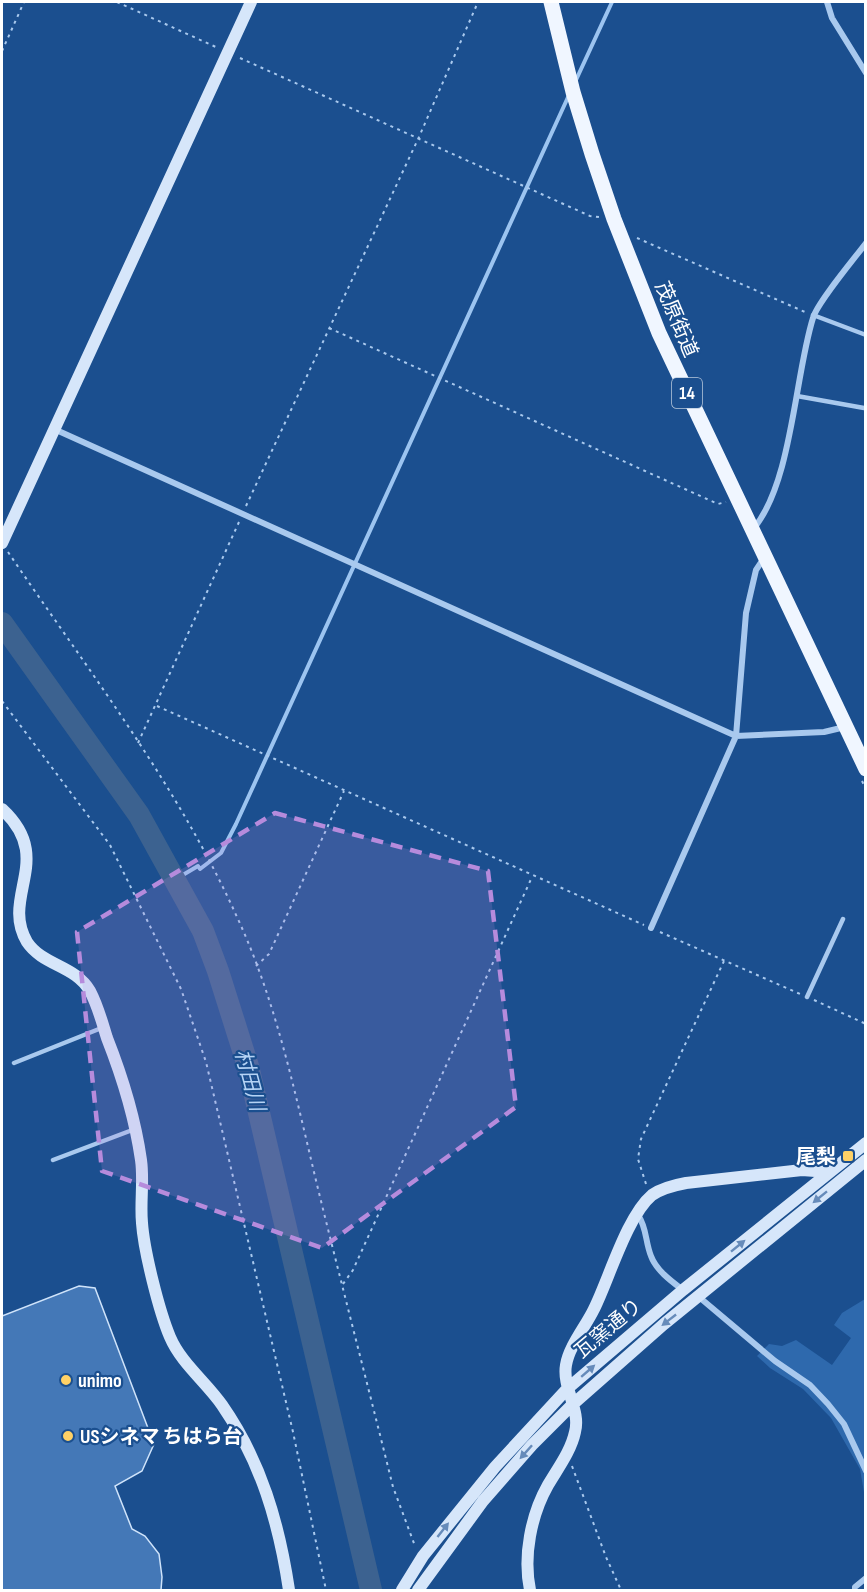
<svg xmlns="http://www.w3.org/2000/svg" width="867" height="1592" viewBox="0 0 867 1592" font-family="'Sofia Sans Condensed','Noto Sans JP',sans-serif">
<style>
.green{fill:#2e69ad}
.lines{fill:none;stroke-linecap:round;stroke-linejoin:round}
.stream{stroke:#9cc4f0;stroke-width:4}
.river{stroke:#3c6290;stroke-width:22}
.building{fill:#4478b7;stroke:#cfe3fa;stroke-width:1.5}
.path{stroke:#a9c9ee;stroke-width:2;stroke-dasharray:3 4.5;stroke-linecap:butt}
.lane{stroke:#a9c9ee;stroke-width:4.5}
.street{stroke:#a9c9ee;stroke-width:6}
.secondary{stroke:#d6e6fa;stroke-width:12}
.primary{stroke:#f0f6ff;stroke-width:15}
.oneway{fill:#668bba}
.marked{fill:#b68bdc;fill-opacity:0.2;stroke:#b68bdc;stroke-width:4.5;stroke-dasharray:12 8;stroke-linejoin:round}
.poi-dot{fill:#ffd166;stroke:#1b4f8f;stroke-width:2}
.labels{text-anchor:middle;stroke-width:4.5;stroke-linejoin:round;paint-order:stroke}
.shield{fill:#1b4f8f;stroke:#bbcadd;stroke-width:1.5}
.shield-label{font-size:18px;font-weight:bold;fill:#fff}
.street-label{font-size:20px;fill:#fff;stroke:#1b4f8f}
.poi-label{font-size:20px;font-weight:bold;fill:#fff;stroke:#1b4f8f;text-anchor:start}
.water-label{font-size:21px;font-style:italic;fill:#b5d3f5;stroke:#1b4f8f}
</style>
<rect width="100%" height="100%" fill="#1b4f8f"/>
<path class="green" d="M865 1299V1498L860 1469 831 1418 803 1389 770 1368 757 1356 769 1344 782 1346 796 1340 832 1365 851 1338 834 1325 842 1313Z"/>
<g class="lines">
<path class="stream" d="M576 80 612 2
M176 879 198 866 200 869 221 853 236 824 569 95"/>
<path class="river" d="M2 623 139 815 203 931 218 971 248 1066 371 1590"/>
</g>
<path class="building" d="M79 1286 95 1288 154 1444 142 1471 115 1486 132 1529 145 1536 159 1554 162 1577 161 1590H2V1316Z"/>
<g class="lines">
<path class="path" d="M117 2 218 48
M2 51 24 2
M240 58 590 216 599 217
M637 238 805 312
M329 328 718 504 726 502
M246 506 419 137 478 2
M8 552C88 670 178 786 237 917 278 1005 297 1103 320 1197 344 1294 369 1390 393 1487L415 1546
M2 701 110 845 181 989 206 1062 293 1432 326 1590
M157 706 644 925
M138 743 239 522
M862 781 866 789
M660 932 800 994
M256 966 269 954 344 791
M814 1000 866 1024
M646 1184 638 1159 641 1139 724 961
M343 1284 353 1270 532 877
M572 1466 606 1557 621 1590"/>
<path class="lane" d="M813 315 866 335
M797 396 864 408
M807 997 843 919
M14 1063 104 1027
M53 1160 135 1129"/>
<path class="street" d="M827 2 832 18 866 73
M54 429 736 736 824 732 845 727
M754 528C792 482 795 375 813 318 817 303 854 259 866 243
M651 928 736 736 746 613 756 570 764 558
M638 1215C647 1228 645 1241 651 1256 656 1270 671 1281 683 1290
M699 1297 775 1361 810 1385 828 1404 844 1424 866 1471
M855 1590V1587L866 1578"/>
<path class="secondary" d="M2 543 251 2
M2 809C56 859 0 896 27 942 43 966 75 965 90 991 98 1006 102 1022 107 1038 122 1076 135 1118 141 1160 144 1181 140 1202 142 1223 144 1251 159 1311 170 1337 181 1363 206 1382 222 1405 261 1461 279 1523 289 1590
M402 1590 423 1556 495 1467 567 1389 683 1290 866 1143
M418 1590 483 1501 532 1445 572 1405 664 1324 866 1160
M530 1590C523 1556 531 1515 548 1485 558 1468 571 1451 575 1432 581 1410 562 1388 566 1365 569 1346 586 1326 594 1309 609 1279 627 1216 652 1195 662 1188 675 1185 686 1183L802 1170 829 1172"/>
<path class="primary" d="M551 2 573 92 592 154 614 219 659 333 866 769"/>
</g>
<defs><path id="oneway-solid" d="M-6-.8H1V-3.2L6.5 0L1 3.2V.8H-6Z" transform="scale(1.5)"/></defs>
<g class="oneway">
<use href="#oneway-solid" transform="translate(820 1197) rotate(141)"/>
<use href="#oneway-solid" transform="translate(738 1246) rotate(-39)"/>
<use href="#oneway-solid" transform="translate(669 1320) rotate(142)"/>
<use href="#oneway-solid" transform="translate(588 1371) rotate(-41)"/>
<use href="#oneway-solid" transform="translate(526 1452) rotate(132)"/>
<use href="#oneway-solid" transform="translate(443 1530) rotate(-52)"/>
</g>
<path class="marked" d="M275 813 488 871 516 1107 322 1248 102 1171 77 932Z"/>
<g class="poi-dot">
<rect x="842" y="1150" width="12" height="12" rx="3"/>
<circle cx="66" cy="1380" r="6"/>
<circle cx="68" cy="1436" r="6"/>
</g>
<g class="labels">
<rect class="shield" x="672" y="378" width="30" height="30" rx="4.5"/>
<g class="shield-label">
<text x="687" y="399">14</text>
</g>
<g class="street-label">
<text transform="translate(677 319) rotate(67)" y="7">茂原街道</text>
<text transform="translate(608 1328) rotate(-40)" y="7">瓦窯通り</text>
</g>
<g class="poi-label">
<text x="836" y="1163" text-anchor="end">尾梨</text>
<text x="78" y="1387">unimo</text>
<text x="80" y="1443">USシネマ ちはら台</text>
</g>
<g class="water-label">
<text transform="translate(250 1080) rotate(75)" y="7">村田川</text>
</g>
</g>
<rect width="867" height="1592" fill="none" stroke="#ffffff" stroke-width="6"/>
</svg>
